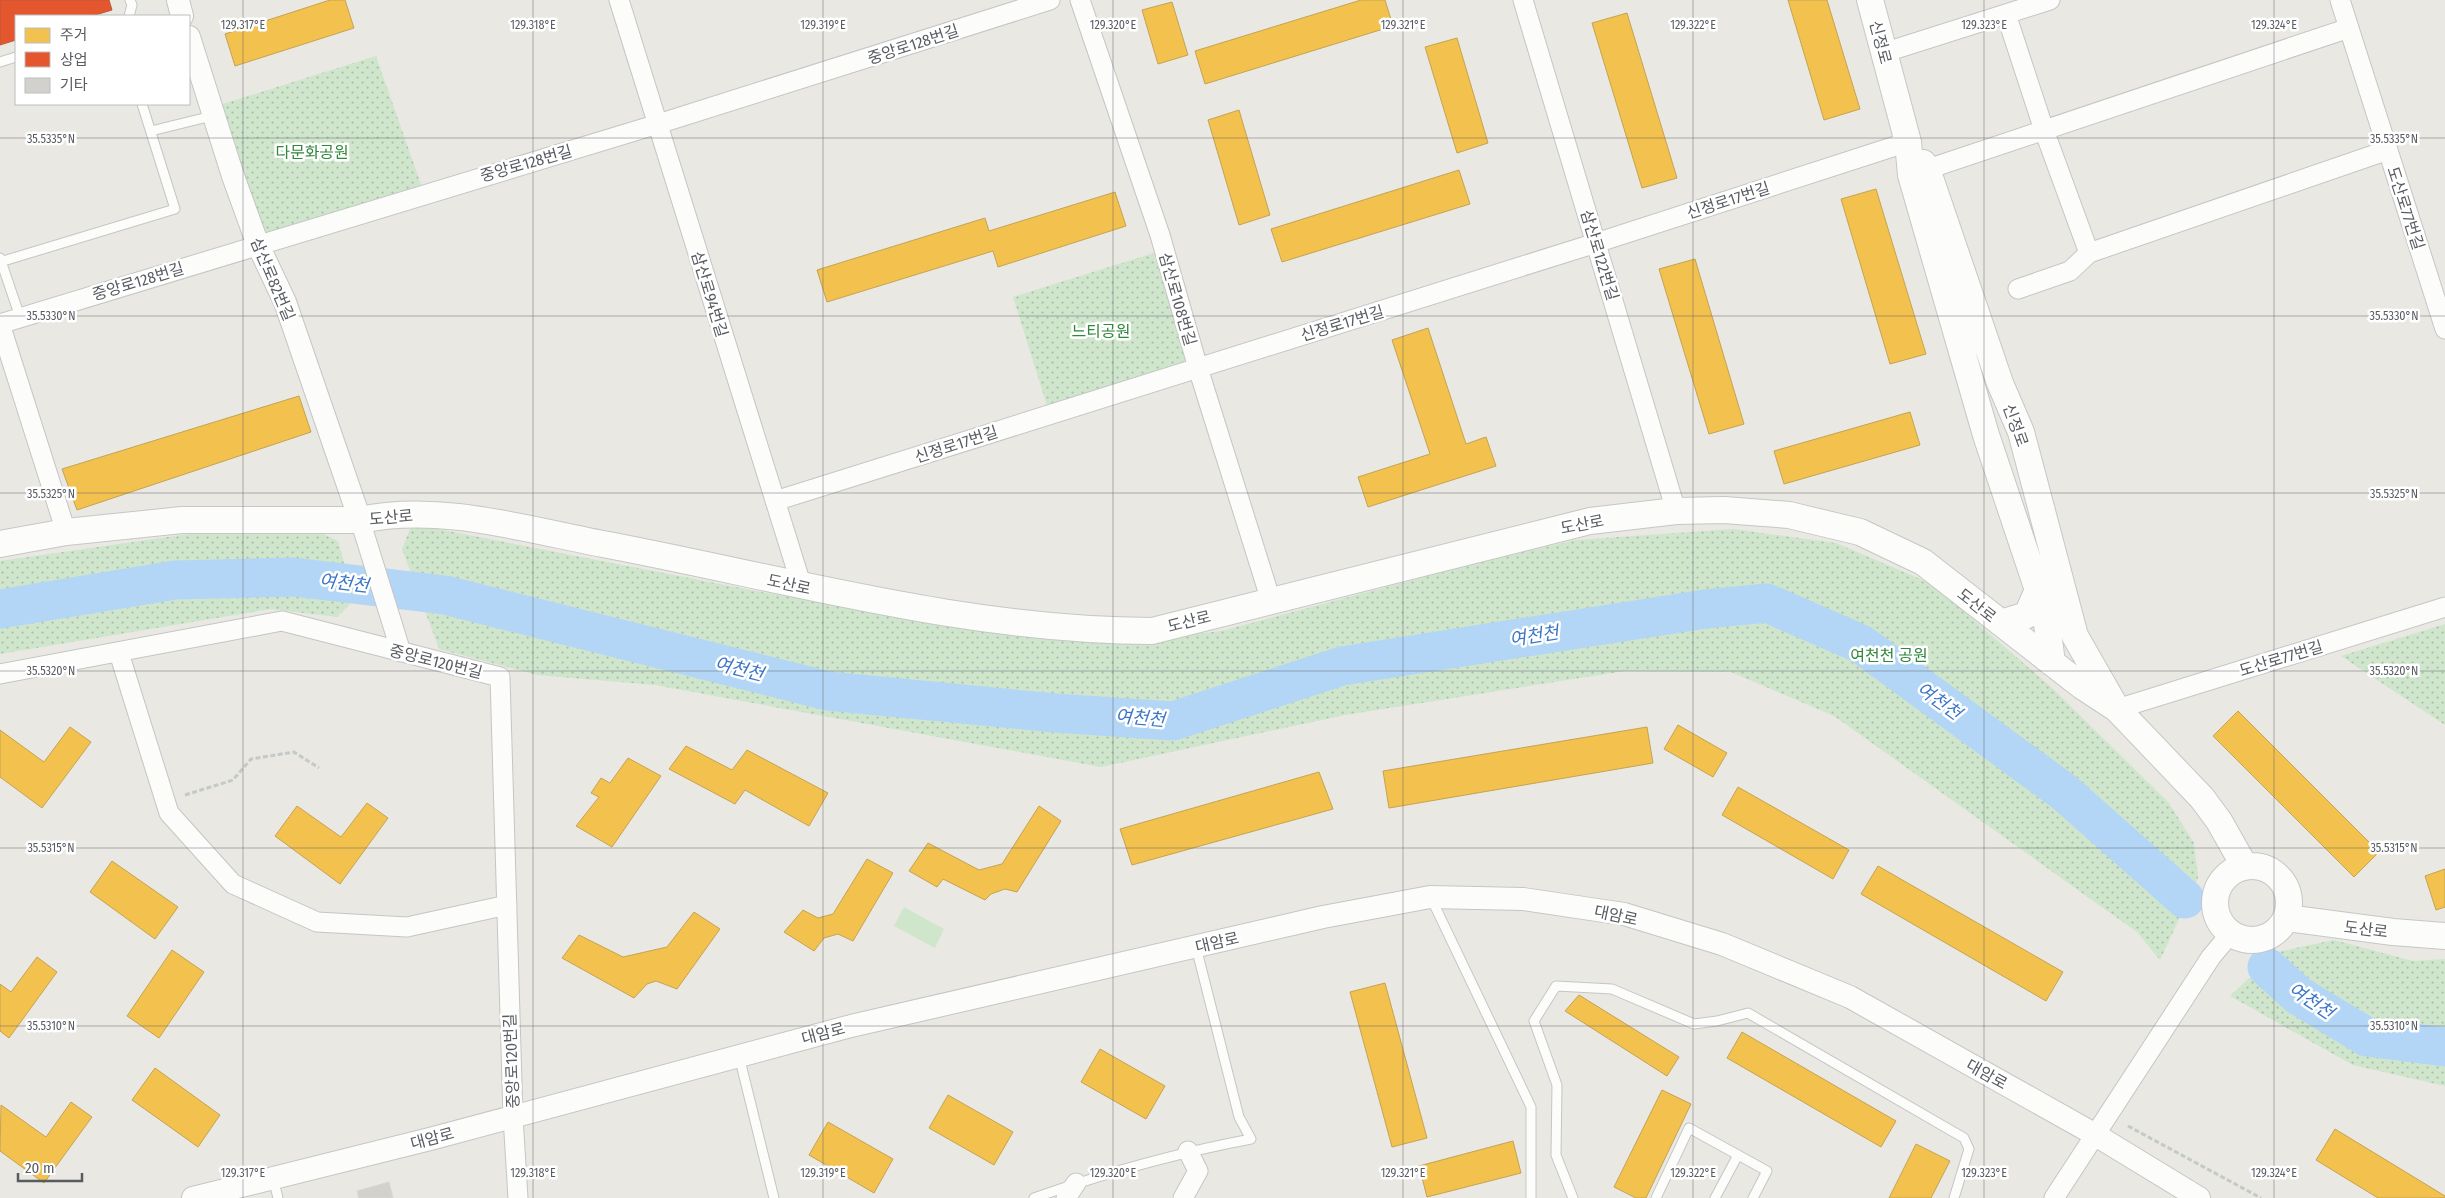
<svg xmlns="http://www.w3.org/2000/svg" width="2445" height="1198" viewBox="0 0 2445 1198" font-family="'Fira Sans Condensed','Noto Sans KR',sans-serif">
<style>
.park{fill:url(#park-dots)}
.garden{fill:#cfe6cd}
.homes{fill:#f2c14e;stroke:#c4a354}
.shops{fill:#e4572e;stroke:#ba583d}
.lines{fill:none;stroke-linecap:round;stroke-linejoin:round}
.river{stroke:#b3d6f6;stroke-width:39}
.building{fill:#d2d1cd;stroke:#d8d7d1}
.service-casing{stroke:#c5c6c4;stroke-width:11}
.minor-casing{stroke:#c5c6c4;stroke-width:21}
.tertiary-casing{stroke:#c5c6c4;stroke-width:24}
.secondary-casing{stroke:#c6c7c6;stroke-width:28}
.path{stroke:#c3cac7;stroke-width:3;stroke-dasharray:5 2.5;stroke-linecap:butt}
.service{stroke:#fcfcfb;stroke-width:9}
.minor{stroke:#fcfcfb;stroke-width:19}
.tertiary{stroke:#fcfcfb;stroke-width:22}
.secondary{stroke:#fcfcfb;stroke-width:26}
.ticks{fill:none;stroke:#585c61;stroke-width:1;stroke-opacity:0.45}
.labels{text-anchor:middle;stroke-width:5;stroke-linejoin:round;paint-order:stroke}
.street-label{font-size:16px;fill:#585c61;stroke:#fff}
.park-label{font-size:16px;fill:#31873b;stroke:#fff}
.water-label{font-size:18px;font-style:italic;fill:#3b76c6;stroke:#fff}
.ticks-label{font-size:12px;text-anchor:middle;fill:#585c61;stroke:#fff;stroke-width:5;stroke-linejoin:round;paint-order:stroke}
</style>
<defs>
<pattern id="park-dots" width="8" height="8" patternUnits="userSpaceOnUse" patternTransform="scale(1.25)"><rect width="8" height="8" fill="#cfe6cd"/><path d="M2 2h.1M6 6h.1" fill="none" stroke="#abbeaa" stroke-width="1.8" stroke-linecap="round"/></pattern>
</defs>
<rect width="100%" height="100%" fill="#e9e8e2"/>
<path class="park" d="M376 56 424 193 258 245 210 108Z
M1154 253 1190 364 1048 409 1013 297Z
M412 524 766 593 1051 636 1150 639 1221 631 1492 559 1576 540 1733 529 1836 543 1932 584 2051 687 2169 803 2194 843 2198 878 2160 960 2137 932 1834 716 1731 672 1625 671 1345 715 1101 767 655 685 537 675 439 649 402 549Z
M321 533 338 541 355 599 337 617 271 609 0 654V561L189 534Z
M2445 624V725L2341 656Z
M2334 940 2413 961 2445 959V1086L2353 1065 2230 996 2277 952Z"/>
<path class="garden" d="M904 907 944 929 935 948 894 926Z"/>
<path class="homes" d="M330 0H345L354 28 235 66 225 34Z
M1361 0H1385L1393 26 1205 84 1195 51Z
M1788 0H1827L1860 109 1824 120Z
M1172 2 1188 55 1158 64 1142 10Z
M1627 13 1677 178 1642 188 1592 23Z
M1457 38 1488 143 1457 153 1425 47Z
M1239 110 1270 215 1239 225 1208 120Z
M1459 170 1470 204 1282 262 1271 229Z
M1876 189 1926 354 1890 364 1841 199Z
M1115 192 1126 226 998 267 993 251 827 302 817 270 985 218 989 231Z
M1695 259 1744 424 1709 434 1659 269Z
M1428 328 1466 444 1486 437 1496 466 1368 507 1358 477 1430 454 1392 340Z
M299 396 311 432 77 510 62 469Z
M1910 412 1920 445 1784 484 1774 451Z
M2238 711 2379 852 2354 877 2213 736Z
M1678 725 1727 753 1713 777 1664 749Z
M70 727 91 742 42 808 0 777V730L44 762Z
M1647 727 1653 763 1389 808 1383 771Z
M686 746 732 770 747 750 828 793 809 826 745 790 735 804 669 769Z
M628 758 661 776 612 847 576 826 599 797 591 793 601 778 610 783Z
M1319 772 1333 809 1132 865 1120 829Z
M1738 787 1849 850 1833 879 1722 815Z
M367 803 388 818 340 884 275 836 297 806 341 837Z
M1039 806 1061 821 1017 892 1005 889 991 894 985 900 943 879 937 887 909 871 928 843 979 870 1002 864Z
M867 859 893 873 853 941 838 934 824 938 814 951 784 932 803 910 818 918 833 914Z
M112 861 178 907 155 939 90 892Z
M1878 866 2063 972 2046 1001 1861 894Z
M2445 869V907L2436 910 2425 876Z
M694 912 720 929 677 989 656 981 647 984 634 998 562 958 579 935 623 957 667 947Z
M172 950 204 972 159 1038 127 1016Z
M37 957 57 972 9 1038 0 1031V984L11 992Z
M1385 983 1427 1138 1392 1147 1350 992Z
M1579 995 1679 1057 1667 1076 1565 1011Z
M1742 1032 1896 1121 1881 1147 1727 1058Z
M1100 1049 1165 1086 1146 1119 1081 1082Z
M155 1068 220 1115 198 1147 132 1100Z
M1662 1090 1691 1104 1646 1198H1636L1614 1187Z
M948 1095 1013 1132 994 1165 929 1128Z
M71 1102 92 1117 44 1183 0 1151 1 1105 46 1137Z
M828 1122 893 1159 874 1193 809 1155Z
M2335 1129 2445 1196V1198H2378L2316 1160Z
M1513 1141 1521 1173 1427 1197 1419 1166Z
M1916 1144 1950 1161 1931 1198H1889Z"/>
<path class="shops" d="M0 0H109L112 10 92 16H16V40L0 45Z"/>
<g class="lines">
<path class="river" d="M0 609 175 580 293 577 445 595 828 691 1055 713 1173 721 1342 666 1705 609 1767 603 1861 644 2064 792 2185 899
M2267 967 2299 996 2367 1037 2445 1047"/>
</g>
<path class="building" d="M389 1182 393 1198H359L357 1191Z"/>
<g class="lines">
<g class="service-casing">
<path id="service" d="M129 16 132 5 130 0
M0 62 16 57
M151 131 212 116
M0 258 20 317
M0 262 175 209 142 104
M1431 898 1531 1107V1198
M739 1056 774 1198
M273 1178 278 1198
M1034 1198C1105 1173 1177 1153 1251 1139L1239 1117 1196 947
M1573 1198 1556 1155 1557 1085 1534 1021 1556 986 1612 989 1694 1024 1717 1021 1748 1013 1964 1138 1969 1149 1954 1198
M1656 1198 1689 1128 1738 1155
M1715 1198 1738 1155 1767 1171 1753 1198"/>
</g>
<g class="minor-casing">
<path id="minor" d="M619 0 802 587
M1080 0 1160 235 1198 368 1271 601
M1523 0 1676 511
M2340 0 2445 329
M2006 14 2044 130 2089 253 2388 150
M1883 53 2050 0
M1916 173 2349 28
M2018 289 2070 271 2089 253
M0 324 658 124 1050 0
M0 324 66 532
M775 501 1596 243 1908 142
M360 520 401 652
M119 653 169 813 233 884 317 922 407 927 507 905
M0 674 282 621 500 677 513 1117 518 1198
M2117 709 2445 607
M1066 1198 1076 1183
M1183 1198 1198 1171 1188 1151
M2054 1198 2211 957 2231 933"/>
</g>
<g class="tertiary-casing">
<path id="tertiary" d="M178 0 182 16
M189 37 233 176 258 245 285 302 360 520
M193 1198 430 1139 851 1026 1323 917 1430 897 1523 899 1624 914 1722 944 1850 997 2094 1134 2199 1198"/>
</g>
<g class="secondary-casing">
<path id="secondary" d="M1870 0 1908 142 1911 175 1986 435 2038 590 2027 615 2001 623
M1923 163 1927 169 2000 383 2021 432 2075 636 2115 706
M0 544 66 532 182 520H360C439 503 524 529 603 544 783 578 967 631 1152 631L1590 521 1676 511 1724 510 1789 515 1860 532 1923 562 2082 686 2117 709 2202 798 2219 821 2245 867
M2038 590 2045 608 2052 663
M2215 903a37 37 0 1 1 74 0a37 37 0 1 1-74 0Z
M2286 918 2393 932 2445 936"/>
</g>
<path class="path" d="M185 795 233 780 251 759 294 752 319 768
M2128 1126 2261 1198"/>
<use href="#service" class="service"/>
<use href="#minor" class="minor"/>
<use href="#tertiary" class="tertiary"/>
<use href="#secondary" class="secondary"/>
</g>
<path class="ticks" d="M243 0V1198M533 0V1198M823 0V1198M1113 0V1198M1403 0V1198M1693 0V1198M1984 0V1198M2274 0V1198M0 138H2445M0 316H2445M0 493H2445M0 671H2445M0 848H2445M0 1026H2445"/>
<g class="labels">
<g class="street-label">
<text transform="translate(1881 42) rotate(75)" y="6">신정로</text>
<text transform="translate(913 44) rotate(-18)" y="6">중앙로128번길</text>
<text transform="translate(526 163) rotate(-16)" y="6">중앙로128번길</text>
<text transform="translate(1728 200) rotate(-18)" y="6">신정로17번길</text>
<text transform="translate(2406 208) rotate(72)" y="6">도산로77번길</text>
<text transform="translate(1600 255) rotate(73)" y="6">삼산로122번길</text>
<text transform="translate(273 279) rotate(67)" y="6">삼산로82번길</text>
<text transform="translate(138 281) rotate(-17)" y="6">중앙로128번길</text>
<text transform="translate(710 294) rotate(73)" y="6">삼산로94번길</text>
<text transform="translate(1178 299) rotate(74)" y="6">삼산로108번길</text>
<text transform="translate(1342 323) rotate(-17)" y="6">신정로17번길</text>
<text transform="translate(2016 425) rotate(70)" y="6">신정로</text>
<text transform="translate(956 444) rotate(-18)" y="6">신정로17번길</text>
<text transform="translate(391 517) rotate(-5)" y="6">도산로</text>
<text transform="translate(1582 524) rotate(-11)" y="6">도산로</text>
<text transform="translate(789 584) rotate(12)" y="6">도산로</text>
<text transform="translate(1977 605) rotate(38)" y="6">도산로</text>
<text transform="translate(1189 621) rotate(-14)" y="6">도산로</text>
<text transform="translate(2281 658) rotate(-17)" y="6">도산로77번길</text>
<text transform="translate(436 661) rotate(14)" y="6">중앙로120번길</text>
<text transform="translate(1616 915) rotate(12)" y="6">대암로</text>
<text transform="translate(2366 929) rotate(7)" y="6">도산로</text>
<text transform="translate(1217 942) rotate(-13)" y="6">대암로</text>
<text transform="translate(823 1033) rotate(-15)" y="6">대암로</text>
<text transform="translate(511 1061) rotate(-92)" y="6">중앙로120번길</text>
<text transform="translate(1987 1074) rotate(29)" y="6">대암로</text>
<text transform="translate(432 1138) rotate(-15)" y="6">대암로</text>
</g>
<g class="park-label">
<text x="312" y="158">다문화공원</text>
<text x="1101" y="337">느티공원</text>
<text x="1889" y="661">여천천 공원</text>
</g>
<g class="water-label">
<text transform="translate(344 583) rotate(7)" y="6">여천천</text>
<text transform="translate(1534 636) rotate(-9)" y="6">여천천</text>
<text transform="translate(739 669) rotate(14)" y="6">여천천</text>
<text transform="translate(1939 701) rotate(36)" y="6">여천천</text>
<text transform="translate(1140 718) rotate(5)" y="6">여천천</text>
<text transform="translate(2311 1001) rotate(34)" y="6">여천천</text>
</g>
</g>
<g class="ticks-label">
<text x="243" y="29">129.317°E</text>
<text x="533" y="29">129.318°E</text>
<text x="823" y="29">129.319°E</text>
<text x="1113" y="29">129.320°E</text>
<text x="1403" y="29">129.321°E</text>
<text x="1693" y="29">129.322°E</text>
<text x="1984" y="29">129.323°E</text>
<text x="2274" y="29">129.324°E</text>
<text x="51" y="143">35.5335°N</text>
<text x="2394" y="143">35.5335°N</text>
<text x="51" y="320">35.5330°N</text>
<text x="2394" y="320">35.5330°N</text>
<text x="51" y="498">35.5325°N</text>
<text x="2394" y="498">35.5325°N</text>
<text x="51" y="675">35.5320°N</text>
<text x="2394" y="675">35.5320°N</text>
<text x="51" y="852">35.5315°N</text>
<text x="2394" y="852">35.5315°N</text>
<text x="51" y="1030">35.5310°N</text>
<text x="2394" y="1030">35.5310°N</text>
<text x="243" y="1177">129.317°E</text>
<text x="533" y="1177">129.318°E</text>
<text x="823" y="1177">129.319°E</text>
<text x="1113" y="1177">129.320°E</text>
<text x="1403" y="1177">129.321°E</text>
<text x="1693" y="1177">129.322°E</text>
<text x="1984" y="1177">129.323°E</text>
<text x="2274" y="1177">129.324°E</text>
</g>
<rect x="15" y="15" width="175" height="90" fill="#ffffff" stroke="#bcbec0"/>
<rect x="25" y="28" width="25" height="15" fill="#f2c14e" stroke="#bcbec0"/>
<text x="60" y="40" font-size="15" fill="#585c61">주거</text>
<rect x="25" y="52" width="25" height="15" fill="#e4572e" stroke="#bcbec0"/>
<text x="60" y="65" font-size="15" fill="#585c61">상업</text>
<rect x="25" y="78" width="25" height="15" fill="#d2d1cd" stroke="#bcbec0"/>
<text x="60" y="90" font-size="15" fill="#585c61">기타</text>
<path d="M18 1173v8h64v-8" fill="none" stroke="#585c61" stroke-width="2.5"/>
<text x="25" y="1173" font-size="15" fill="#585c61" stroke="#ffffff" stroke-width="4" paint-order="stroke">20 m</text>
</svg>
